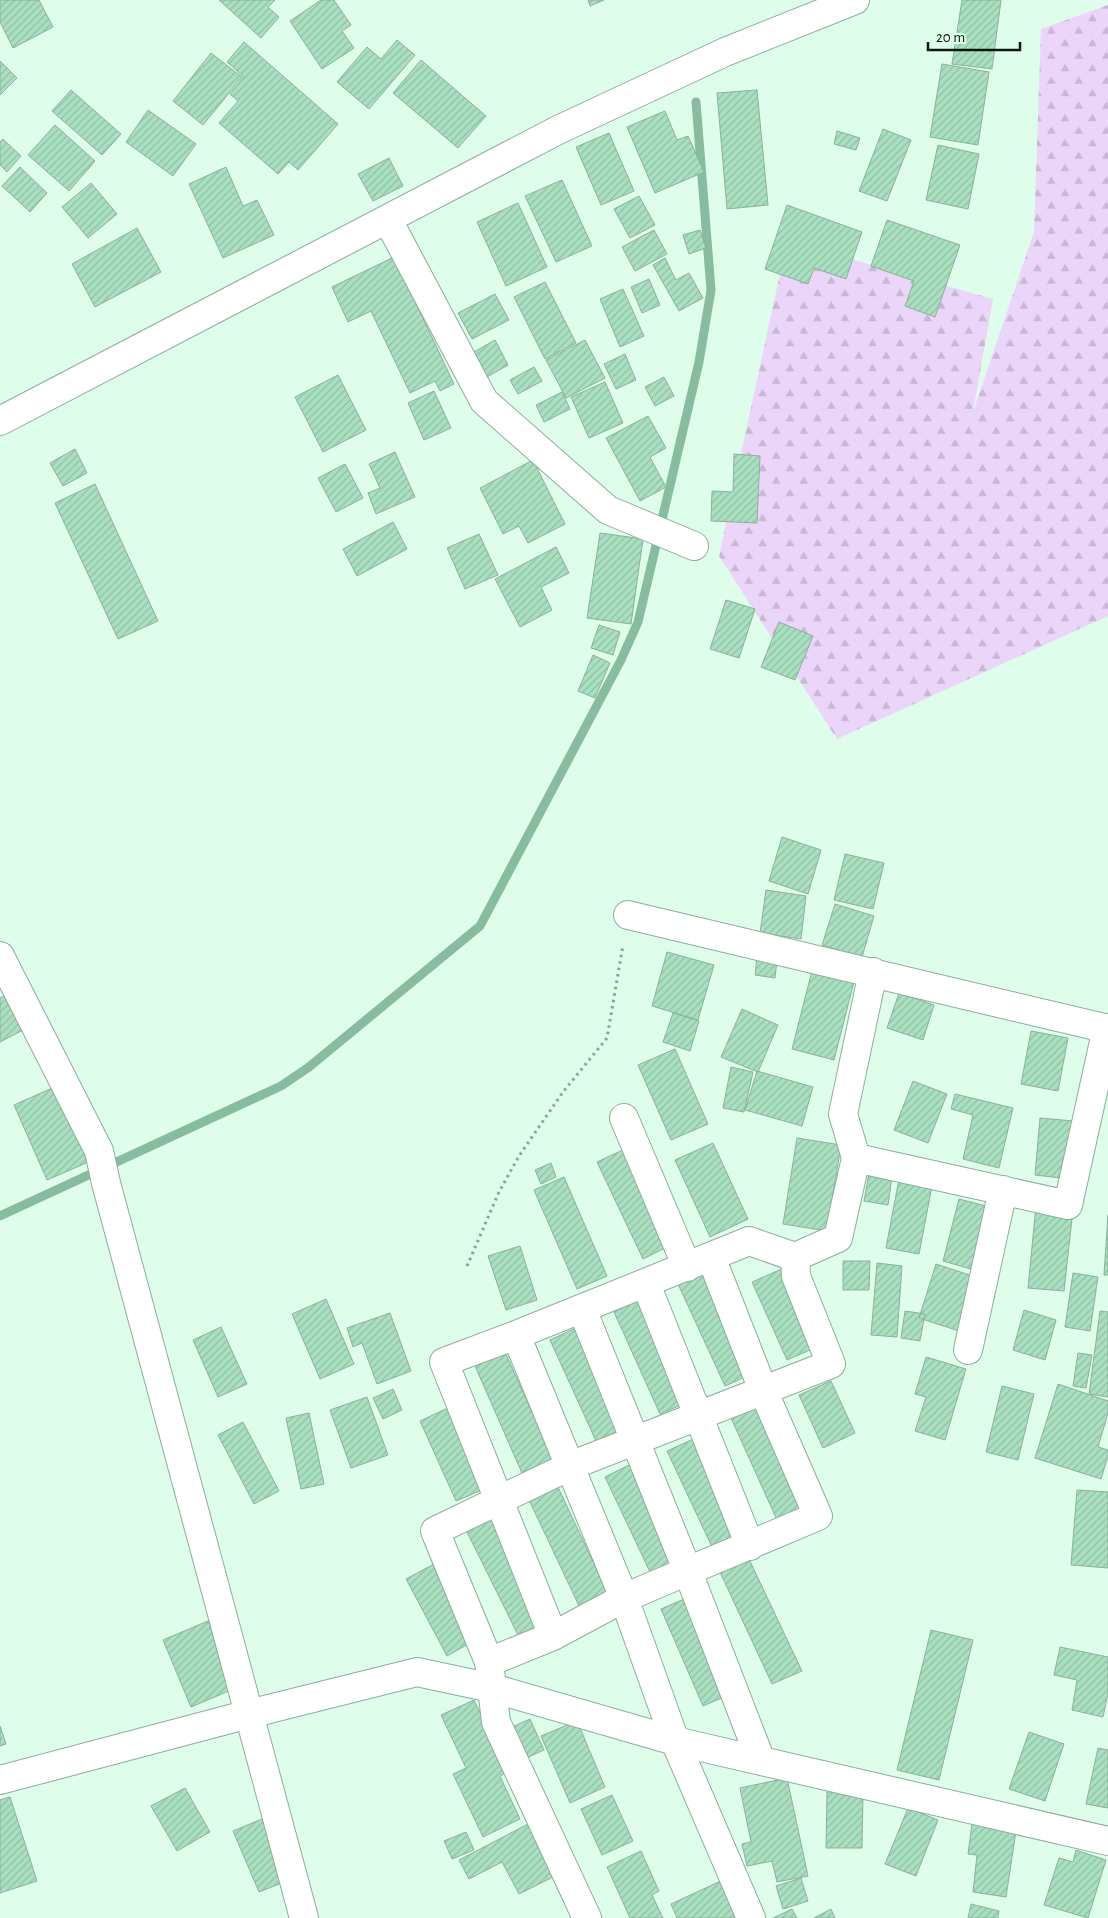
<svg xmlns="http://www.w3.org/2000/svg" width="1108" height="1918" viewBox="0 0 1108 1918" font-family="'Alegreya Sans',sans-serif">
<style>
.forest{fill:url(#forest-firs)}
.lines{fill:none;stroke-linecap:round;stroke-linejoin:round}
.stream{stroke:#87bd9e;stroke-width:9}
.building{fill:url(#building-hatch);stroke:#8cb09b}
.minor-casing{stroke:#8bae9a;stroke-width:30}
.path{stroke:#8ba395;stroke-width:3;stroke-dasharray:2.5 4;stroke-linecap:butt}
.minor{stroke:#fff;stroke-width:28}
</style>
<defs>
<pattern id="forest-firs" width="22" height="20" patternUnits="userSpaceOnUse" patternTransform="scale(1.25)"><rect width="22" height="20" fill="#ebd6fa"/><path d="M5 1l3.5 6h-7zM16 11l3.5 6h-7z" fill="#c8b7d5"/></pattern>
<pattern id="building-hatch" width="6" height="6" patternUnits="userSpaceOnUse" patternTransform="scale(1.25)"><rect width="6" height="6" fill="#a9e0c0"/><path d="M-1 1l2-2M0 6l6-6M5 7l2-2" fill="none" stroke="#90bfa4"/></pattern>
</defs>
<rect width="100%" height="100%" fill="#dffdeb"/>
<path class="forest" d="M1108 5V616L837 739 719 556 787 241 993 299 973 412 1034 232 1041 29Z"/>
<g class="lines">
<path class="stream" d="M0 1216 281 1086 309 1067 480 926 621 660 638 622 699 362 711 290 696 102"/>
</g>
<path class="building" d="M2 0H39L53 27 13 48 0 22V1Z
M219 0H275L268 7 279 17 261 38Z
M321 0H334L351 25 342 31 354 48 322 69 290 21Z
M588 0H604L590 6Z
M962 0H1001L992 69 952 64Z
M397 40 415 55 369 109 337 82 367 47 381 59Z
M244 42 338 124 298 170 289 162 278 174 219 123 238 101 230 94 244 77 227 62Z
M211 53 242 77 203 125 173 101Z
M421 60 486 116 458 148 393 93Z
M0 61 17 78 0 95Z
M942 64 989 72 978 145 930 137Z
M71 90 121 134 102 155 52 111Z
M757 90 768 205 727 209 717 93Z
M148 110 196 144 173 176 126 142Z
M665 111 677 140 688 136 704 172 655 193 627 127Z
M55 125 95 161 69 191 28 155Z
M883 129 911 140 887 201 859 191Z
M837 131 860 138 856 150 834 144Z
M609 133 634 191 601 205 576 147Z
M3 139 21 156 7 172 0 165V142Z
M938 145 979 154 968 209 926 200Z
M389 158 403 186 373 201 358 174Z
M20 167 47 193 30 212 2 186Z
M226 167 243 206 257 200 274 235 223 258 189 184Z
M562 180 592 246 556 262 525 196Z
M91 183 117 214 88 238 62 207Z
M639 196 655 225 630 238 614 209Z
M518 203 547 267 506 286 477 222Z
M787 205 862 232 846 279 814 268 808 284 765 269Z
M887 220 960 245 935 317 905 306 914 281 871 266Z
M137 228 161 272 95 307 72 264Z
M654 230 667 254 635 271 622 247Z
M700 230 706 248 689 254 683 235Z
M394 257 454 384 440 391 435 381 410 393 371 311 348 322 332 287Z
M665 258 676 280 689 273 703 298 679 311 653 265Z
M649 279 660 305 642 313 631 287Z
M545 282 576 343 545 359 514 297Z
M623 289 644 336 620 347 600 299Z
M495 294 509 320 472 339 458 313Z
M495 340 508 365 487 377 474 352Z
M585 340 605 378 566 398 546 360Z
M625 354 636 380 616 389 604 364Z
M534 367 542 381 518 394 510 380Z
M338 375 366 430 323 452 295 397Z
M664 377 674 396 655 406 645 387Z
M605 382 623 423 589 438 571 397Z
M434 391 451 428 424 440 408 403Z
M562 392 570 409 544 422 536 405Z
M648 416 666 448 650 457 666 487 640 501 606 438Z
M75 449 87 473 63 486 50 463Z
M395 452 415 497 376 514 368 493 380 488 369 464Z
M734 454 760 456 757 523 711 521 712 491 733 492Z
M533 460 565 524 528 543 519 526 503 534 480 488Z
M345 464 363 498 336 512 318 478Z
M95 484 158 621 118 639 55 503Z
M393 522 407 549 357 576 343 549Z
M600 533 643 539 631 624 587 618Z
M479 534 498 575 465 589 447 548Z
M556 547 569 573 541 587 552 610 520 627 495 579Z
M726 600 755 609 739 658 710 649Z
M779 622 813 636 795 680 761 667Z
M599 625 620 632 613 655 591 648Z
M593 655 610 663 595 698 578 691Z
M782 837 821 850 808 894 769 881Z
M845 854 884 863 873 909 834 900Z
M766 890 806 896 801 939 760 933Z
M835 904 874 916 862 957 822 945Z
M667 952 714 965 698 1020 652 1006Z
M757 957 777 960 775 978 755 975Z
M814 963 856 974 834 1060 792 1049Z
M11 992 29 1027 0 1042V998Z
M899 993 934 1005 923 1040 887 1028Z
M742 1009 778 1025 758 1072 721 1057Z
M673 1013 699 1021 690 1051 663 1042Z
M1031 1031 1068 1038 1058 1091 1021 1084Z
M675 1049 708 1124 671 1140 638 1065Z
M731 1067 753 1072 744 1112 723 1108Z
M757 1071 813 1087 802 1126 745 1110Z
M913 1081 947 1094 928 1143 894 1130Z
M59 1085 93 1160 47 1180 14 1105Z
M955 1094 1013 1108 999 1168 963 1159 973 1115 951 1109Z
M1040 1118 1074 1121 1069 1179 1035 1175Z
M797 1138 841 1145 827 1231 783 1224Z
M713 1143 748 1219 710 1237 675 1160Z
M627 1148 673 1244 643 1259 597 1162Z
M551 1163 556 1177 541 1184 535 1170Z
M869 1173 892 1177 888 1205 864 1201Z
M564 1177 607 1276 577 1289 534 1190Z
M899 1179 932 1186 919 1254 886 1248Z
M959 1199 994 1208 978 1271 943 1261Z
M1036 1206 1073 1210 1064 1291 1028 1288Z
M1108 1215V1275H1104Z
M520 1246 537 1300 506 1310 488 1256Z
M843 1261H870L869 1290H843Z
M877 1263 902 1266 897 1337 871 1335Z
M936 1264 979 1278 962 1332 919 1318Z
M784 1268 819 1346 787 1360 752 1282Z
M708 1270 756 1372 725 1386 678 1284Z
M1073 1273 1098 1277 1090 1331 1065 1327Z
M643 1298 690 1401 660 1414 614 1312Z
M326 1299 354 1364 320 1379 292 1314Z
M1024 1310 1056 1320 1045 1360 1013 1350Z
M905 1311 925 1314 920 1341 901 1338Z
M1100 1311 1108 1312V1397L1089 1394Z
M390 1313 411 1371 377 1384 362 1343 353 1347 347 1328Z
M582 1325 627 1427 596 1441 550 1340Z
M221 1327 247 1384 218 1397 193 1340Z
M505 1352 553 1459 522 1473 475 1366Z
M1078 1353 1092 1355 1086 1388 1073 1386Z
M926 1357 966 1369 945 1440 915 1431 926 1397 915 1394Z
M831 1381 855 1433 823 1448 799 1395Z
M1058 1384 1108 1401V1413L1098 1447 1108 1450V1456L1101 1479 1035 1458Z
M1002 1386 1034 1394 1018 1460 986 1452Z
M393 1389 402 1410 383 1419 373 1398Z
M367 1397 388 1455 351 1468 330 1410Z
M763 1403 809 1506 777 1520 731 1418Z
M452 1406 489 1487 456 1501 420 1421Z
M309 1413 324 1484 301 1489 286 1418Z
M243 1422 279 1491 254 1504 218 1435Z
M700 1436 745 1534 713 1549 667 1451Z
M635 1462 681 1560 651 1574 605 1477Z
M558 1487 609 1596 581 1610 529 1500Z
M1077 1490 1108 1492V1568L1071 1565Z
M494 1514 547 1623 519 1637 465 1528Z
M748 1557 802 1671 772 1684 719 1570Z
M438 1562 479 1638 447 1656 406 1579Z
M691 1596 733 1693 703 1706 661 1609Z
M208 1621 236 1688 191 1707 163 1640Z
M931 1630 973 1640 939 1780 897 1770Z
M1060 1647 1108 1657V1693L1103 1717 1072 1710 1077 1680 1054 1675Z
M474 1700 508 1772 500 1776 520 1819 483 1837 453 1774 466 1768 441 1715Z
M530 1719 544 1750 524 1759 510 1728Z
M577 1721 605 1787 570 1803 541 1736Z
M0 1726 6 1744 0 1746Z
M1029 1732 1064 1744 1045 1801 1009 1789Z
M1098 1748 1108 1750V1808L1086 1804Z
M787 1778 808 1876 777 1882 772 1861 747 1866 742 1844 751 1842 740 1788Z
M185 1788 210 1832 177 1851 151 1806Z
M827 1792 863 1793 862 1848H826Z
M612 1795 633 1841 602 1855 581 1809Z
M10 1797 37 1881 0 1893V1800Z
M908 1808 938 1820 916 1876 885 1864Z
M262 1819 289 1880 259 1892 233 1831Z
M530 1823 557 1875 519 1894 502 1862 469 1879 459 1860Z
M972 1824 1016 1831 1006 1897 973 1892 977 1855 968 1854Z
M466 1832 474 1850 452 1859 444 1841Z
M1076 1850 1106 1860 1088 1918 1044 1905 1059 1858 1073 1862Z
M641 1851 659 1891 652 1895 663 1918H630L607 1867Z
M801 1878 808 1901 783 1909 776 1886Z
M725 1879 742 1918H677L671 1904Z
M971 1904 999 1911 998 1918H968Z
M792 1909 797 1918H773Z
M831 1909 835 1918H814Z"/>
<g class="lines">
<g class="minor-casing">
<path id="minor" d="M388 220 484 401 608 510 694 546
M0 421 558 130 725 52 855 0
M628 915 1108 1029
M0 956 99 1151 106 1183 304 1918
M624 1118 687 1267
M856 1158 1068 1205 1107 1028
M646 1284 750 1546
M582 1309 688 1572 761 1761
M516 1335 444 1362 553 1636
M968 1350 1003 1190
M489 1662 435 1531 570 1466 831 1364 796 1276 795 1257
M0 1780 249 1714 417 1672 492 1688 675 1741 1108 1841
M587 1918 496 1722 489 1662 553 1636 624 1598 818 1516 763 1390 711 1257
M751 1918 675 1741 624 1598 516 1335 749 1241 795 1257 838 1238 856 1158 843 1114 873 972"/>
</g>
<path class="path" d="M467 1266 499 1192 519 1156 563 1092 607 1038 623 945"/>
<use href="#minor" class="minor"/>
</g>
<path d="M928 42v8h92v-8" fill="none" stroke="#0a1810" stroke-width="2.5"/>
<text x="936" y="42" font-size="15" fill="#0a1810" stroke="#dffdeb" stroke-width="4" paint-order="stroke">20 m</text>
</svg>
